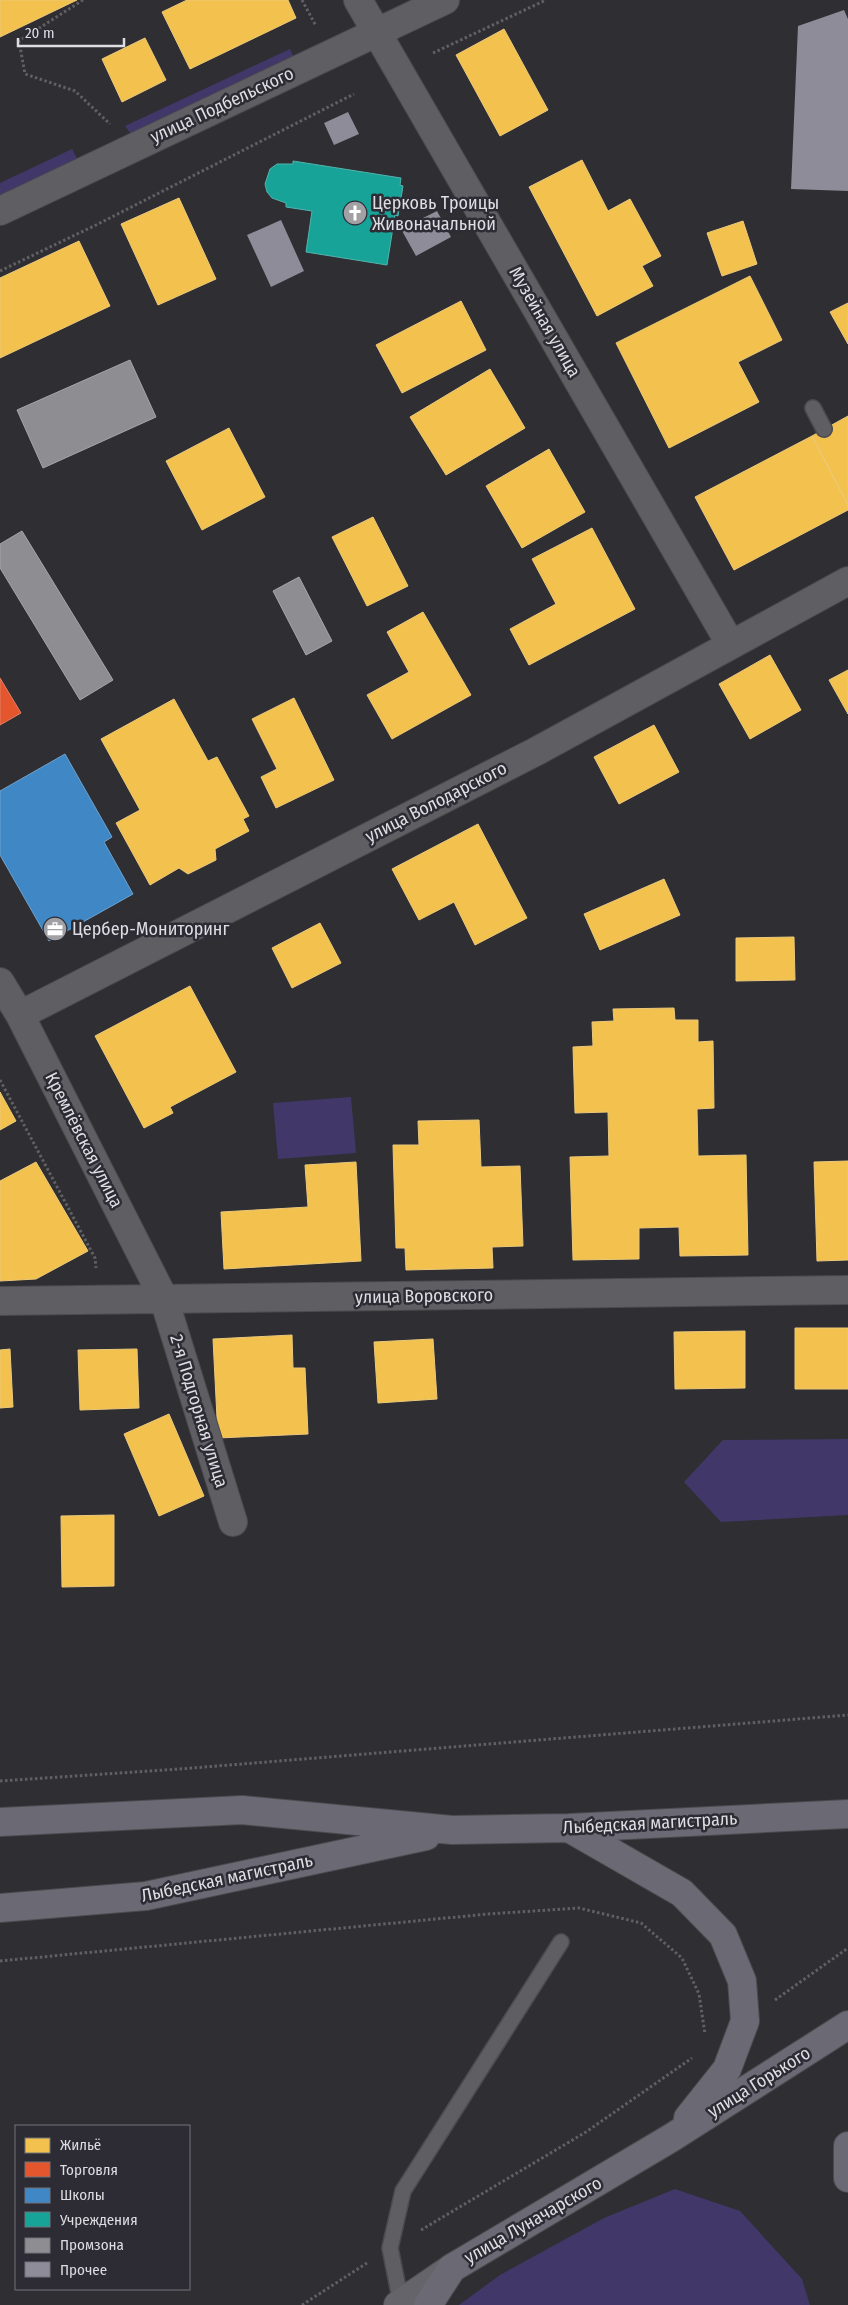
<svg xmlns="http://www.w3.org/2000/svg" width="848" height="2305" viewBox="0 0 848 2305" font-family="'Fira Sans Condensed',sans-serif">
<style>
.green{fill:#413869}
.homes{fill:#f2c14e;stroke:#ecc97a}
.shops{fill:#e4572e;stroke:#e27f64}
.schools{fill:#3f88c5;stroke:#6ea2ce}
.public{fill:#17a398;stroke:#52b4ae}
.industry{fill:#8d8d92;stroke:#a5a5aa}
.building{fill:#8d8c98}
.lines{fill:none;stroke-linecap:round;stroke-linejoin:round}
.lane-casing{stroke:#4a4a4f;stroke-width:18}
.street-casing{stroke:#4a4a4f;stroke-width:30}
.secondary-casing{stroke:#4a4a4f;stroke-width:30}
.primary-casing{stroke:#4a4a4f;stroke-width:30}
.path{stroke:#616164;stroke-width:3;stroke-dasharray:2.5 2.5;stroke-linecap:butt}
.lane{stroke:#5f5e63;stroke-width:15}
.street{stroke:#5f5e63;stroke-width:28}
.secondary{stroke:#65646b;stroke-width:28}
.primary{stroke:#6b6a74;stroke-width:28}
.labels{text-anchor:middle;stroke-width:5;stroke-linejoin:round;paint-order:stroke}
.street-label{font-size:18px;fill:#dddde2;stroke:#2d2c35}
.poi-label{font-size:18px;fill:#dddde2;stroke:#2d2c35;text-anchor:start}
</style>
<rect width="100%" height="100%" fill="#2e2e33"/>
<path class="green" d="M290 49 296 62 134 138 125 126Z
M72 149 80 164 0 202V183Z
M351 1097 356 1153 278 1159 273 1103Z
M848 1439V1515L721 1522 684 1482 723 1440Z
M675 2189 740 2211 802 2279 810 2305H459L500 2275 604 2218Z"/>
<path class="homes" d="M0 0H77L0 37Z
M187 0H288L296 18 190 69 162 12Z
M504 29 548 110 500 136 456 55Z
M145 38 166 80 122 102 102 59Z
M582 160 608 211 630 199 661 256 642 266 653 286 597 316 529 187Z
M179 198 216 279 158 305 121 224Z
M743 221 757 264 722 276 707 233Z
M79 241 110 306 0 358V278Z
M750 276 782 340 738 362 759 402 669 448 616 343Z
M461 301 486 350 402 393 376 345Z
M848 303V344L830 312Z
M490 369 525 428 446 475 410 417Z
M848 416V505L812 436Z
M229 428 265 497 202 530 166 461Z
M812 436 848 505V510L734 570 695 497Z
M549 449 585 512 522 548 486 486Z
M373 517 408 586 367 606 332 537Z
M592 528 635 609 529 665 510 629 556 604 532 559Z
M423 612 471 695 392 739 367 695 409 672 387 632Z
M770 655 801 710 750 739 719 684Z
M848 670V714L829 680Z
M294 698 334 780 276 808 261 777 277 769 252 719Z
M174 699 208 761 217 757 249 816 243 819 249 831 215 849 216 860 188 874 179 868 150 885 116 823 140 810 101 739Z
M654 725 679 772 619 804 594 757Z
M478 824 527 918 475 945 454 902 419 920 392 869Z
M664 879 680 915 600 950 584 914Z
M320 923 341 963 292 988 272 948Z
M794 937 795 980 736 981V938Z
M190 986 236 1072 170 1107 173 1113 144 1128 95 1036Z
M674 1008 675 1020H698V1042L713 1041 714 1108 697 1109 698 1156 746 1155 748 1255 680 1256 679 1227 639 1228V1259L573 1260 570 1157 609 1156 608 1112 575 1113 573 1047 593 1046 592 1022 614 1021 613 1009Z
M0 1092 16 1121 0 1130Z
M479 1120 481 1167 520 1166 523 1246 492 1247 493 1268 406 1270 405 1248H396L393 1145H419L418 1121Z
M848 1161V1260L817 1261 814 1162Z
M36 1162 88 1251 36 1279 0 1281V1181Z
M356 1162 361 1261 224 1269 221 1212 308 1207 305 1165Z
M795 1328H848V1389H795Z
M745 1331V1388L675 1389 674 1332Z
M292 1335 293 1368H305L308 1434 218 1438 213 1339Z
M433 1339 437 1399 378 1403 374 1342Z
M10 1349 13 1407 0 1408V1350Z
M137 1349 139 1408 80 1410 78 1350Z
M169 1414 204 1496 159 1516 124 1434Z
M114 1515V1586L62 1587 61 1516Z"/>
<path class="shops" d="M0 678 21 713 0 725Z"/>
<path class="schools" d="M65 754 112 837 104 842 133 894 49 941 0 855V791Z"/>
<path class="public" d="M293 161 401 178 400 185 403 186 398 216 395 215 387 265 306 252 312 211 286 207V203L272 198 267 192 265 184 270 169 277 164H293Z"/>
<path class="industry" d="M130 360 156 417 43 468 17 410Z
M22 531 113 680 80 700 0 568V544Z
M299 577 332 641 306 655 273 591Z"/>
<path class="building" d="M844 10 848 19V191L791 189 798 26Z
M348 112 359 134 334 145 324 123Z
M437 211 451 237 416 256 401 229Z
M281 220 304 271 271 287 247 235Z"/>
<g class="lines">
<g class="lane-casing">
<path id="lane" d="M813 408 824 429
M401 2303 390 2248 403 2191 561 1942"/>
</g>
<g class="street-casing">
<path id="street" d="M358 0 731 645
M0 211 445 0
M0 982 20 1015 164 1299 233 1522
M20 1015 537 751 848 581
M0 1301 848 1290"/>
</g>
<g class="secondary-casing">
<path id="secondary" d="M398 2305 452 2268"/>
</g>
<g class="primary-casing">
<path id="primary" d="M0 1822 242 1810 452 1830 569 1828 848 1814
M569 1828 682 1893 723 1935 742 1981 745 2021 727 2069 688 2118
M0 1908 146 1896 426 1836
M848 2146V2178
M428 2305 452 2268 671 2138 848 2025"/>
</g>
<path class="path" d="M83 0 19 41 25 74 75 91 110 124
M302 0 316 26
M433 53 546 0
M0 271 96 225 354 94
M0 1080 95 1258 96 1268
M0 1781 180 1769 848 1715
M0 1961 488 1914 579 1908 641 1923 682 1958 699 1994 705 2034
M775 2000 848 1948
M421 2230 586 2132 692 2058
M302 2305 367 2263"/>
<use href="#lane" class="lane"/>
<use href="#street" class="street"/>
<use href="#secondary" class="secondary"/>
<use href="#primary" class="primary"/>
</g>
<defs>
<g id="church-disc" transform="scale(1.25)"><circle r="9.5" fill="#a0a0a5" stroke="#2d2c35"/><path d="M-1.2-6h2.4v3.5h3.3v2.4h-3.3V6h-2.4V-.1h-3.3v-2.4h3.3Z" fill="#fff"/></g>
<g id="office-disc" transform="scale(1.25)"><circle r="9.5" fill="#a0a0a5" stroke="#2d2c35"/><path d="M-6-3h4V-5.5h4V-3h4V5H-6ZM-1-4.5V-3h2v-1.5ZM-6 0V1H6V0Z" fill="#fff"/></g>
</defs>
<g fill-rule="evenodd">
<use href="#church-disc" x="355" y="213"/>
<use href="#office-disc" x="55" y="929"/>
</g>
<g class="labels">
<g class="street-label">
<text transform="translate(222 105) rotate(-25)" y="6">улица Подбельского</text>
<text transform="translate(545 322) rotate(60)" y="6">Музейная улица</text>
<text transform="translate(436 802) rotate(-27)" y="6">улица Володарского</text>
<text transform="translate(84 1140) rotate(63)" y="6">Кремлёвская улица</text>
<text transform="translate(424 1296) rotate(-1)" y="6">улица Воровского</text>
<text transform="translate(199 1411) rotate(73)" y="6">2-я Подгорная улица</text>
<text transform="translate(650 1823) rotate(-3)" y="6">Лыбедская магистраль</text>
<text transform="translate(227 1878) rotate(-12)" y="6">Лыбедская магистраль</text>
<text transform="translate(759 2082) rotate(-32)" y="6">улица Горького</text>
<text transform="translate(533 2220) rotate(-30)" y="6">улица Луначарского</text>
</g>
<g class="poi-label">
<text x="372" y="209">Церковь Троицы<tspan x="372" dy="21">Живоначальной</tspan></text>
<text x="72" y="935">Цербер-Мониторинг</text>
</g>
</g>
<rect x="15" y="2125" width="175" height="165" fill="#2d2c35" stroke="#73737a"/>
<rect x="25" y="2138" width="25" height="15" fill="#f2c14e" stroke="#73737a"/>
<text x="60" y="2150" font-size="15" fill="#dddde2">Жильё</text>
<rect x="25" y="2162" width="25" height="15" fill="#e4572e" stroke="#73737a"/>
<text x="60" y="2175" font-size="15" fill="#dddde2">Торговля</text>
<rect x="25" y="2188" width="25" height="15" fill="#3f88c5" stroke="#73737a"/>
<text x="60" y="2200" font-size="15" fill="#dddde2">Школы</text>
<rect x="25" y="2212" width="25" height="15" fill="#17a398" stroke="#73737a"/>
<text x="60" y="2225" font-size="15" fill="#dddde2">Учреждения</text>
<rect x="25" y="2238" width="25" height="15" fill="#8d8d92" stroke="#73737a"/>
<text x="60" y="2250" font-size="15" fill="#dddde2">Промзона</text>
<rect x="25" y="2262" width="25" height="15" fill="#8d8c98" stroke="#73737a"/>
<text x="60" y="2275" font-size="15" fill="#dddde2">Прочее</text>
<path d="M18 38v8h106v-8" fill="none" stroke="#dddde2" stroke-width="2.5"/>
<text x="25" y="38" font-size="15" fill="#dddde2" stroke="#2d2c35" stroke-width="4" paint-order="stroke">20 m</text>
</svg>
